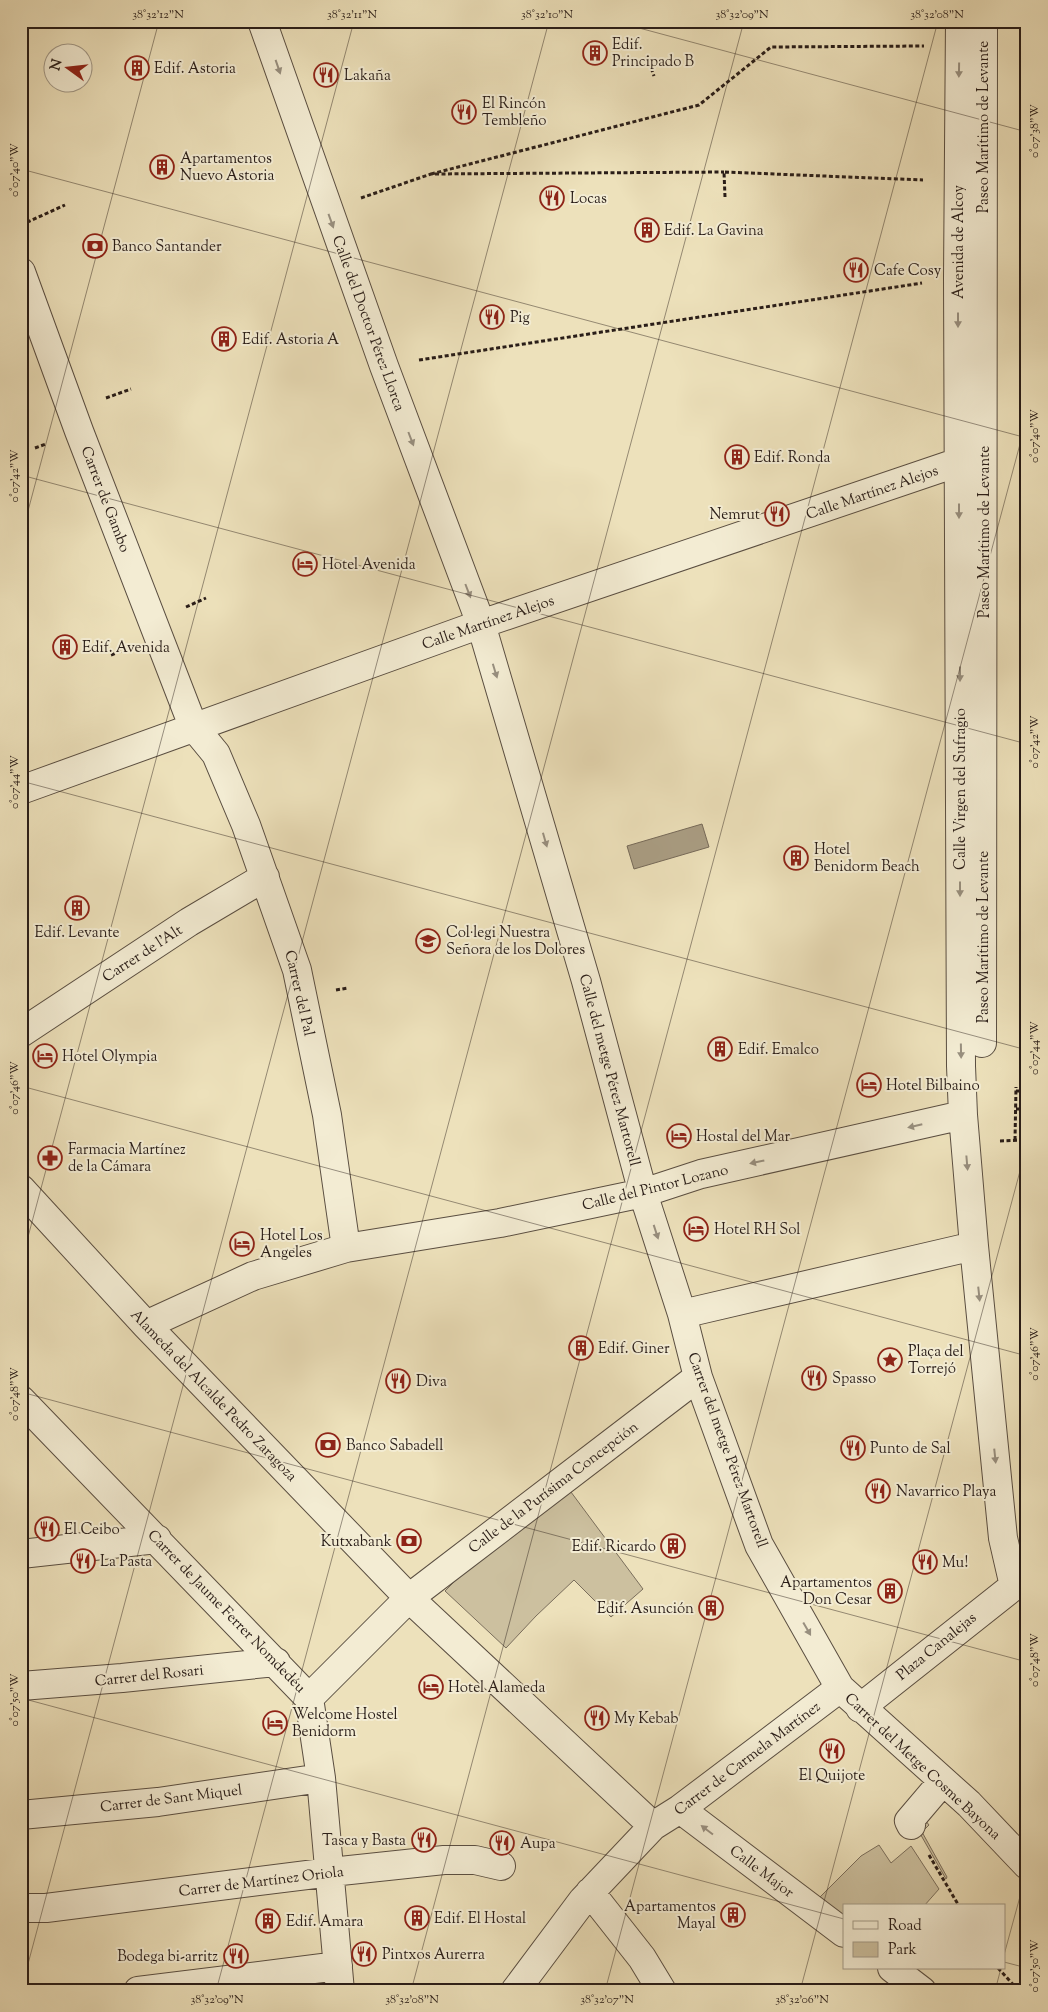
<svg xmlns="http://www.w3.org/2000/svg" width="1048" height="2012" viewBox="0 0 1048 2012" font-family="'Sorts Mill Goudy',serif">
<style>
.green{fill:#ccc09f;stroke:#7a6e5c}
.water{fill:#aa9e84;stroke:#766a59}
.lines{fill:none;stroke-linecap:round;stroke-linejoin:round}
.minor-casing{stroke:#5a4e41;stroke-width:30}
.path{stroke:#291d18;stroke-width:3;stroke-dasharray:4 2.5;stroke-linecap:butt}
.minor{stroke:#f3ecd3;stroke-width:28}
.oneway{fill:#988f7f}
.ticks{fill:none;stroke:#291d18;stroke-width:1;stroke-opacity:0.45}
.labels{text-anchor:middle;stroke-width:4;stroke-linejoin:round;paint-order:stroke}
.poi-label{font-size:15px;fill:#291d18;stroke:#f3ecd3;text-anchor:start}
.street-label{font-size:15px;fill:#291d18;stroke:#f3ecd3}
.neatline{fill:none;stroke:#291d18;stroke-width:2}
.ticks-label{font-size:12px;text-anchor:middle;fill:#291d18}
</style>
<rect width="100%" height="100%" fill="#ede1bb"/>
<filter id="stains"><feTurbulence type="fractalNoise" baseFrequency=".004" numOctaves="4"/><feColorMatrix values="0 0 0 0 .2 0 0 0 0 .09 0 0 0 0 .02 0 0 0 .5 -.17"/></filter>
<radialGradient id="worn" r=".72"><stop offset=".6" stop-color="#630" stop-opacity="0"/><stop offset="1" stop-color="#630" stop-opacity=".3"/></radialGradient>
<path class="green" d="M568 1488 643 1589 611 1617 574 1580 536 1616 506 1648 445 1591 471 1565Z
M921 1815 929 1825 922 1832 947 1877 946 1879 914 1823Z
M879 1845 891 1863 911 1846 939 1889 924 1906H844V1920L818 1899 861 1856Z"/>
<path class="water" d="M702 824 709 847 634 869 627 846Z"/>
<g class="lines">
<g class="minor-casing">
<path id="minor" d="M262 21 384 366 481 624 586 981 643 1193 682 1314 698 1377 759 1545 840 1688 969 1804 1027 1865
M21 272 79 431 193 726 216 754 246 825 297 970 327 1115 346 1248
M21 790 481 624 959 462
M21 1033 189 922 265 877
M982 1043 983 21
M21 1189 146 1325 409 1598 653 1826
M682 1314 974 1246
M146 1325 253 1276 346 1248 500 1223 643 1193 701 1174 963 1115
M21 1400 309 1698 321 1778 340 1991
M21 1554 157 1539
M21 1686 122 1678 276 1662
M309 1698 409 1598 698 1377
M860 1708 1014 1586 1003 1538 974 1246 963 1115 961 1066 958 278 960 21
M680 1809 844 1933
M21 1815 158 1802 321 1778
M911 1825 909 1821 943 1781
M590 1892 642 1958 662 1991
M21 1908H46L331 1872 444 1860H475L501 1866
M892 1968 922 1991
M138 1991 338 1966
M515 1991 583 1900 653 1826 680 1809 840 1688"/>
</g>
<path class="path" d="M647 56 654 76
M431 174 699 105 771 47 924 46
M725 197 724 172 923 180
M361 198 431 174 724 172
M21 225 65 205
M419 360 922 283
M106 398 131 389
M35 448 46 444
M186 607 206 598
M111 655 127 649
M336 990 348 988
M1016 1091H1027
M1016 1109H1027
M1015 1140 1016 1087
M1000 1141 1023 1140
M929 1855 959 1906
M998 1968 1019 1991"/>
<use href="#minor" class="minor"/>
</g>
<defs><path id="oneway-solid" d="M-6-.8H1V-3.2L6.5 0L1 3.2V.8H-6Z" transform="scale(1.25)"/></defs>
<g class="oneway">
<use href="#oneway-solid" transform="translate(278 67) rotate(71)"/>
<use href="#oneway-solid" transform="translate(959 70) rotate(91)"/>
<use href="#oneway-solid" transform="translate(331 221) rotate(70)"/>
<use href="#oneway-solid" transform="translate(958 320) rotate(90)"/>
<use href="#oneway-solid" transform="translate(411 439) rotate(69)"/>
<use href="#oneway-solid" transform="translate(959 511) rotate(90)"/>
<use href="#oneway-solid" transform="translate(468 591) rotate(69)"/>
<use href="#oneway-solid" transform="translate(495 671) rotate(73)"/>
<use href="#oneway-solid" transform="translate(960 674) rotate(90)"/>
<use href="#oneway-solid" transform="translate(545 840) rotate(74)"/>
<use href="#oneway-solid" transform="translate(960 889) rotate(90)"/>
<use href="#oneway-solid" transform="translate(961 1051) rotate(89)"/>
<use href="#oneway-solid" transform="translate(915 1126) rotate(167)"/>
<use href="#oneway-solid" transform="translate(757 1162) rotate(168)"/>
<use href="#oneway-solid" transform="translate(967 1163) rotate(85)"/>
<use href="#oneway-solid" transform="translate(656 1232) rotate(72)"/>
<use href="#oneway-solid" transform="translate(979 1294) rotate(84)"/>
<use href="#oneway-solid" transform="translate(995 1456) rotate(84)"/>
<use href="#oneway-solid" transform="translate(807 1629) rotate(60)"/>
<use href="#oneway-solid" transform="translate(707 1830) rotate(-143)"/>
</g>
<path class="ticks" d="M613 21 1027 132M21 169 1027 438M21 475 1027 744M21 537 159 21M21 781 1027 1050M21 1086 1027 1356M21 1263 354 21M21 1392 1027 1662M21 1698 844 1919M1004 1955 1027 1871M1004 1962 1027 1968M21 1990 549 21M216 1991 744 21M411 1991 938 21M605 1991 1027 418M800 1991 1027 1145M995 1991 1001 1968"/>
<defs>
<g id="building-ring" transform="scale(1.25)"><circle r="9.5" fill="#f3ecd3" stroke="#8f2418" stroke-width="1.5"/><path d="M-4-6H4V6H1V3H-1V6H-4ZM-2.5-4.3h1.7v1.8h-1.7ZM.8-4.3h1.7v1.8H.8ZM-2.5-1h1.7V.8h-1.7ZM.8-1h1.7V.8H.8Z" fill="#8f2418"/></g>
<g id="restaurant-ring" transform="scale(1.25)"><circle r="9.5" fill="#f3ecd3" stroke="#8f2418" stroke-width="1.5"/><path d="M-5-6h1v4h1v-4h1v4h1v-4h1v5L-1.5 .5V6h-2V.5L-5-1ZM5-6V6H3V1.5H1.5Q1.5-4 5-6Z" fill="#8f2418"/></g>
<g id="bank-ring" transform="scale(1.25)"><circle r="9.5" fill="#f3ecd3" stroke="#8f2418" stroke-width="1.5"/><path d="M-6-4H6V4H-6ZM0-2.3a2.3 2.3 0 1 0 0 4.6a2.3 2.3 0 1 0 0-4.6Z" fill="#8f2418"/></g>
<g id="hotel-ring" transform="scale(1.25)"><circle r="9.5" fill="#f3ecd3" stroke="#8f2418" stroke-width="1.5"/><path d="M-6-4.5h1.5V1H6V5H4.5V3h-9V5H-6ZM-4 0a1.8 1.8 0 1 1 3.6 0ZM.5 0V-2.5h3Q6-2.5 6 0Z" fill="#8f2418"/></g>
<g id="school-ring" transform="scale(1.25)"><circle r="9.5" fill="#f3ecd3" stroke="#8f2418" stroke-width="1.5"/><path d="M0-5L7-2L0 1L-7-2ZM-4 1L0 2.5L4 1V4Q0 6-4 4Z" fill="#8f2418"/></g>
<g id="pharmacy-ring" transform="scale(1.25)"><circle r="9.5" fill="#f3ecd3" stroke="#8f2418" stroke-width="1.5"/><path d="M-2-6h4v4h4v4h-4v4h-4v-4h-4v-4h4Z" fill="#8f2418"/></g>
<g id="sight-ring" transform="scale(1.25)"><circle r="9.5" fill="#f3ecd3" stroke="#8f2418" stroke-width="1.5"/><path d="M0-6L1.8-2.2L6-1.7L2.9 1.2L3.7 5.4L0 3.3L-3.7 5.4L-2.9 1.2L-6-1.7L-1.8-2.2Z" fill="#8f2418"/></g>
</defs>
<g fill-rule="evenodd">
<use href="#building-ring" x="595" y="53"/>
<use href="#building-ring" x="137" y="68"/>
<use href="#restaurant-ring" x="326" y="75"/>
<use href="#restaurant-ring" x="464" y="112"/>
<use href="#building-ring" x="162" y="167"/>
<use href="#restaurant-ring" x="552" y="198"/>
<use href="#building-ring" x="647" y="230"/>
<use href="#bank-ring" x="95" y="246"/>
<use href="#restaurant-ring" x="856" y="270"/>
<use href="#restaurant-ring" x="492" y="317"/>
<use href="#building-ring" x="224" y="339"/>
<use href="#building-ring" x="737" y="457"/>
<use href="#restaurant-ring" x="777" y="514"/>
<use href="#hotel-ring" x="305" y="564"/>
<use href="#building-ring" x="65" y="647"/>
<use href="#building-ring" x="796" y="858"/>
<use href="#building-ring" x="77" y="908"/>
<use href="#school-ring" x="428" y="941"/>
<use href="#building-ring" x="720" y="1049"/>
<use href="#hotel-ring" x="45" y="1056"/>
<use href="#hotel-ring" x="869" y="1085"/>
<use href="#hotel-ring" x="679" y="1136"/>
<use href="#pharmacy-ring" x="50" y="1158"/>
<use href="#hotel-ring" x="696" y="1229"/>
<use href="#hotel-ring" x="242" y="1244"/>
<use href="#building-ring" x="581" y="1348"/>
<use href="#sight-ring" x="890" y="1360"/>
<use href="#restaurant-ring" x="814" y="1378"/>
<use href="#restaurant-ring" x="398" y="1381"/>
<use href="#bank-ring" x="328" y="1445"/>
<use href="#restaurant-ring" x="853" y="1448"/>
<use href="#restaurant-ring" x="878" y="1491"/>
<use href="#restaurant-ring" x="47" y="1529"/>
<use href="#bank-ring" x="409" y="1541"/>
<use href="#building-ring" x="673" y="1546"/>
<use href="#restaurant-ring" x="83" y="1561"/>
<use href="#restaurant-ring" x="925" y="1562"/>
<use href="#building-ring" x="890" y="1591"/>
<use href="#building-ring" x="711" y="1608"/>
<use href="#hotel-ring" x="431" y="1687"/>
<use href="#restaurant-ring" x="597" y="1718"/>
<use href="#hotel-ring" x="275" y="1723"/>
<use href="#restaurant-ring" x="832" y="1751"/>
<use href="#restaurant-ring" x="424" y="1840"/>
<use href="#restaurant-ring" x="502" y="1843"/>
<use href="#building-ring" x="733" y="1915"/>
<use href="#building-ring" x="417" y="1918"/>
<use href="#building-ring" x="268" y="1921"/>
<use href="#restaurant-ring" x="364" y="1954"/>
<use href="#restaurant-ring" x="236" y="1956"/>
</g>
<g class="labels">
<g class="poi-label">
<text x="612" y="49">Edif.<tspan x="612" dy="17">Principado B</tspan></text>
<text x="154" y="73">Edif. Astoria</text>
<text x="344" y="80">Lakaña</text>
<text x="482" y="108">El Rincón<tspan x="482" dy="17">Tembleño</tspan></text>
<text x="180" y="163">Apartamentos<tspan x="180" dy="17">Nuevo Astoria</tspan></text>
<text x="570" y="203">Locas</text>
<text x="664" y="235">Edif. La Gavina</text>
<text x="112" y="251">Banco Santander</text>
<text x="874" y="275">Cafe Cosy</text>
<text x="510" y="322">Pig</text>
<text x="242" y="344">Edif. Astoria A</text>
<text x="754" y="462">Edif. Ronda</text>
<text x="760" y="519" text-anchor="end">Nemrut</text>
<text x="322" y="569">Hotel Avenida</text>
<text x="82" y="652">Edif. Avenida</text>
<text x="814" y="854">Hotel<tspan x="814" dy="17">Benidorm Beach</tspan></text>
<text x="77" y="937" text-anchor="middle">Edif. Levante</text>
<text x="446" y="937">Col·legi Nuestra<tspan x="446" dy="17">Señora de los Dolores</tspan></text>
<text x="738" y="1054">Edif. Emalco</text>
<text x="62" y="1061">Hotel Olympia</text>
<text x="886" y="1090">Hotel Bilbaino</text>
<text x="696" y="1141">Hostal del Mar</text>
<text x="68" y="1154">Farmacia Martínez<tspan x="68" dy="17">de la Cámara</tspan></text>
<text x="714" y="1234">Hotel RH Sol</text>
<text x="260" y="1240">Hotel Los<tspan x="260" dy="17">Angeles</tspan></text>
<text x="598" y="1353">Edif. Giner</text>
<text x="908" y="1356">Plaça del<tspan x="908" dy="17">Torrejó</tspan></text>
<text x="832" y="1383">Spasso</text>
<text x="416" y="1386">Diva</text>
<text x="346" y="1450">Banco Sabadell</text>
<text x="870" y="1453">Punto de Sal</text>
<text x="896" y="1496">Navarrico Playa</text>
<text x="64" y="1534">El Ceibo</text>
<text x="392" y="1546" text-anchor="end">Kutxabank</text>
<text x="656" y="1551" text-anchor="end">Edif. Ricardo</text>
<text x="100" y="1566">La Pasta</text>
<text x="942" y="1567">Mu!</text>
<text x="872" y="1587" text-anchor="end">Apartamentos<tspan x="872" dy="17">Don Cesar</tspan></text>
<text x="694" y="1613" text-anchor="end">Edif. Asunción</text>
<text x="448" y="1692">Hotel Alameda</text>
<text x="292" y="1719">Welcome Hostel<tspan x="292" dy="17">Benidorm</tspan></text>
<text x="614" y="1723">My Kebab</text>
<text x="832" y="1780" text-anchor="middle">El Quijote</text>
<text x="406" y="1845" text-anchor="end">Tasca y Basta</text>
<text x="520" y="1848">Aupa</text>
<text x="716" y="1911" text-anchor="end">Apartamentos<tspan x="716" dy="17">Mayal</tspan></text>
<text x="434" y="1923">Edif. El Hostal</text>
<text x="286" y="1926">Edif. Amara</text>
<text x="382" y="1959">Pintxos Aurerra</text>
<text x="218" y="1961" text-anchor="end">Bodega bi-arritz</text>
</g>
<g class="street-label">
<text transform="translate(983 127) rotate(-90)" y="5">Paseo Marítimo de Levante</text>
<text transform="translate(958 242) rotate(-90)" y="5">Avenida de Alcoy</text>
<text transform="translate(369 323) rotate(70)" y="5">Calle del Doctor Pérez Llorca</text>
<text transform="translate(872 492) rotate(-19)" y="5">Calle Martínez Alejos</text>
<text transform="translate(106 499) rotate(69)" y="5">Carrer de Gambo</text>
<text transform="translate(984 532) rotate(-90)" y="5">Paseo Marítimo de Levante</text>
<text transform="translate(488 622) rotate(-19)" y="5">Calle Martínez Alejos</text>
<text transform="translate(960 789) rotate(-90)" y="5">Calle Virgen del Sufragio</text>
<text transform="translate(983 937) rotate(-90)" y="5">Paseo Marítimo de Levante</text>
<text transform="translate(142 953) rotate(-33)" y="5">Carrer de l'Alt</text>
<text transform="translate(300 993) rotate(77)" y="5">Carrer del Pal</text>
<text transform="translate(610 1070) rotate(75)" y="5">Calle del metge Pérez Martorell</text>
<text transform="translate(655 1187) rotate(-14)" y="5">Calle del Pintor Lozano</text>
<text transform="translate(214 1395) rotate(46)" y="5">Alameda del Alcalde Pedro Zaragoza</text>
<text transform="translate(728 1450) rotate(70)" y="5">Carrer del metge Pérez Martorell</text>
<text transform="translate(553 1487) rotate(-37)" y="5">Calle de la Purísima Concepción</text>
<text transform="translate(227 1611) rotate(46)" y="5">Carrer de Jaume Ferrer Nomdedéu</text>
<text transform="translate(936 1646) rotate(-39)" y="5">Plaza Canalejas</text>
<text transform="translate(149 1675) rotate(-6)" y="5">Carrer del Rosari</text>
<text transform="translate(747 1758) rotate(-37)" y="5">Carrer de Carmela Martínez</text>
<text transform="translate(923 1766) rotate(43)" y="5">Carrer del Metge Cosme Bayona</text>
<text transform="translate(171 1798) rotate(-7)" y="5">Carrer de Sant Miquel</text>
<text transform="translate(762 1871) rotate(37)" y="5">Calle Major</text>
<text transform="translate(261 1881) rotate(-7)" y="5">Carrer de Martínez Oriola</text>
</g>
</g>
<rect width="1048" height="2012" fill="none" stroke="#ede1bb" stroke-width="55"/>
<rect x="843" y="1904" width="162" height="65" fill="#f3ecd3" stroke="#a29988"/>
<rect x="853" y="1921" width="25" height="8" fill="#f3ecd3" stroke="#a29988"/>
<text x="888" y="1930" font-size="15" fill="#291d18">Road</text>
<rect x="853" y="1942" width="25" height="15" fill="#ccc09f" stroke="#a29988"/>
<text x="888" y="1954" font-size="15" fill="#291d18">Park</text>
<g transform="translate(68 68) rotate(285)"><circle r="24" fill="#f3ecd3" stroke="#a29988"/>
<path d="M0-4L9 19L0 12L-9 19Z" fill="#8f2418"/>
<text y="-8" font-size="14" font-weight="bold" text-anchor="middle" fill="#291d18">N</text>
</g>
<rect x="28" y="28" width="992" height="1956" class="neatline"/>
<g class="ticks-label">
<text x="158" y="18">38°32'12"N</text>
<text x="352" y="18">38°32'11"N</text>
<text x="547" y="18">38°32'10"N</text>
<text x="742" y="18">38°32'09"N</text>
<text x="937" y="18">38°32'08"N</text>
<text transform="translate(1034 131) rotate(-90)" y="4">0°07'38"W</text>
<text transform="translate(14 170) rotate(-90)" y="4">0°07'40"W</text>
<text transform="translate(1034 436) rotate(-90)" y="4">0°07'40"W</text>
<text transform="translate(14 476) rotate(-90)" y="4">0°07'42"W</text>
<text transform="translate(1034 742) rotate(-90)" y="4">0°07'42"W</text>
<text transform="translate(14 782) rotate(-90)" y="4">0°07'44"W</text>
<text transform="translate(1034 1048) rotate(-90)" y="4">0°07'44"W</text>
<text transform="translate(14 1088) rotate(-90)" y="4">0°07'46"W</text>
<text transform="translate(1034 1354) rotate(-90)" y="4">0°07'46"W</text>
<text transform="translate(14 1394) rotate(-90)" y="4">0°07'48"W</text>
<text transform="translate(1034 1660) rotate(-90)" y="4">0°07'48"W</text>
<text transform="translate(14 1700) rotate(-90)" y="4">0°07'50"W</text>
<text transform="translate(1034 1966) rotate(-90)" y="4">0°07'50"W</text>
<text x="217" y="2003">38°32'09"N</text>
<text x="412" y="2003">38°32'08"N</text>
<text x="607" y="2003">38°32'07"N</text>
<text x="802" y="2003">38°32'06"N</text>
</g>
<rect width="100%" height="100%" filter="url(#stains)"/>
<rect width="100%" height="100%" fill="url(#worn)"/>
</svg>
